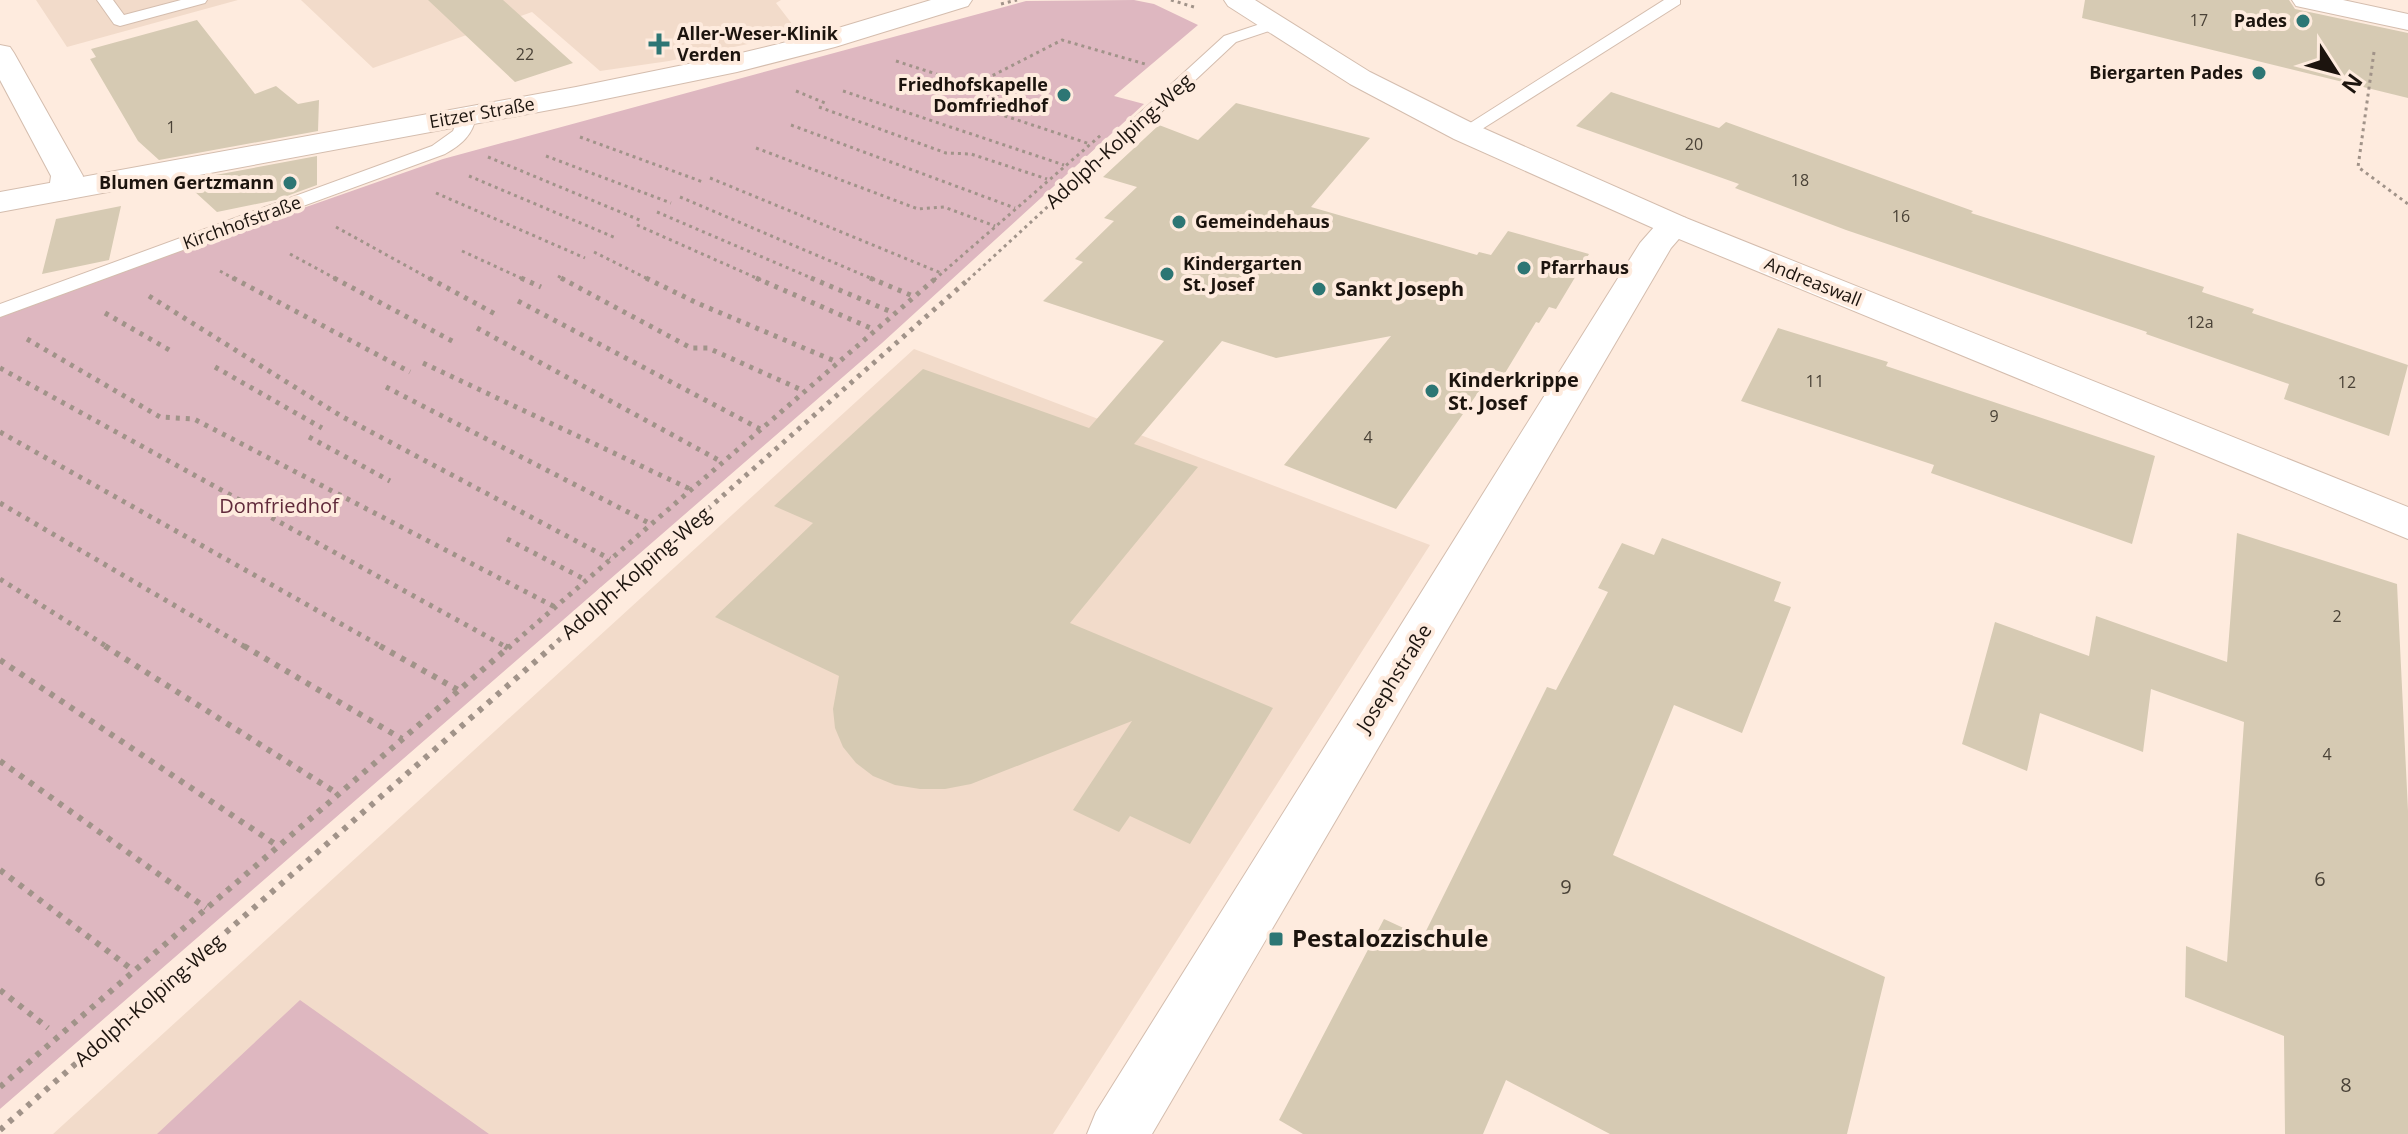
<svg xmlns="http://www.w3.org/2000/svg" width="2408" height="1134" viewBox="0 0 2408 1134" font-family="'Open Sans',sans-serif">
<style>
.built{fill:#f2dbca}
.green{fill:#deb7c0}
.building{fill:#d6cab3}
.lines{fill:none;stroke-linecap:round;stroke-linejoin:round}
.lane-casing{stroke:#d4bdae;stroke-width:2}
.street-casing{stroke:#d4bdae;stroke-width:2}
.secondary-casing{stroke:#d4bdae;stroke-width:2}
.path-far2{stroke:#a19389;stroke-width:3;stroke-dasharray:3 4;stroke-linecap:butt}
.path-far1{stroke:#a19389;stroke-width:5;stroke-dasharray:4 6;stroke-linecap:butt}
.path{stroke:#a19389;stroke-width:6;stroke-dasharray:5 7;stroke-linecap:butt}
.lane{fill:#fff;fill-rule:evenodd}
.street{fill:#fff;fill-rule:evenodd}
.secondary{fill:#fff;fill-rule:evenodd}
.poi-dot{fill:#2d7674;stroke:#feebde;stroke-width:3}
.labels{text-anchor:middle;stroke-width:8;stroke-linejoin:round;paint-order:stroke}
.number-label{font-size:16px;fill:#4a4237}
.far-poi-label{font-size:18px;font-weight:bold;fill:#1c140e;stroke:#feebde;text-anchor:end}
.far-street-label{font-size:18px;fill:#1c140e;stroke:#feebde}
.street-label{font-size:20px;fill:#1c140e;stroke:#feebde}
.poi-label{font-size:20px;font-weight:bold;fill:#1c140e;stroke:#feebde;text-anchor:start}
.park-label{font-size:20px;fill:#612a3b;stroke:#feebde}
.near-number-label{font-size:20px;fill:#4a4237}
.near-poi-label{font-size:24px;font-weight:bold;fill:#1c140e;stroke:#feebde;text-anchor:start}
</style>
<rect width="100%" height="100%" fill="#feebde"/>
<path class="built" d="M36 0H238L67 47Z
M301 0H781L776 3 799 33 669 61 600 71 532 12 373 68Z
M914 349 1430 545 1053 1134H53Z"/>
<path class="green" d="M1134 0 1154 4 1198 25 1114 96 1144 104 882 343 0 1109V314L443 159 1026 1Z
M300 1000 489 1134H157Z"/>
<path class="building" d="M428 0H503L573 63 515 82Z
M2085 0H2289L2295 9 2408 33V98L2082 18Z
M197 20 255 94 276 86 298 104 319 100 318 131 159 160 138 141 90 59 96 57 91 49Z
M1611 92 1719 128 1726 122 1973 211 1971 213 2204 287 2202 292 2254 309 2252 313 2408 365 2389 436 2284 399 2289 384 2146 334 2147 332 1846 230 1735 188 1739 184 1576 126Z
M1236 103 1370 138 1311 207 1477 255 1479 252 1491 255 1508 231 1589 254 1556 309 1549 307 1539 323 1536 322 1505 373 1494 370 1396 509 1284 465 1391 336 1276 358 1222 341 1134 444 1198 467 1070 623 1273 708 1190 844 1130 816 1119 832 1073 810 1132 721 971 784 945 789H920L895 785 873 776 856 763 843 747 835 728 833 709 839 676 715 617 813 523 774 506 923 369 1089 428 1164 341 1043 301 1083 262 1075 259 1114 221 1104 218 1137 187 1103 177 1159 125 1198 140Z
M317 156V185L276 200 217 212 183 181Z
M121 206 109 260 42 274 56 219Z
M1778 328 1888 362 1886 366 2155 456 2132 544 1931 473 1934 465 1741 401Z
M2237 533 2397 584 2408 811V1134H2285L2284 1036 2185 997 2186 946 2227 962 2244 722 2151 689 2143 752 2040 713 2027 771 1962 744 1995 622 2089 656 2096 616 2227 662Z
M1662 538 1781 582 1774 601 1791 607 1742 733 1674 705 1613 855 1885 977 1847 1134H1610L1506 1080 1483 1134H1303L1279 1120 1384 919 1423 937 1547 687 1556 690 1608 592 1598 588 1622 543 1654 555Z"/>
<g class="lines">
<g class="lane-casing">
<path id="lane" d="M97 0H113L124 15 181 0H207L205 3 120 26 114 24Z
M1664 0H1680V4L1471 136H1459L1456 132Z
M1275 19 1283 24 1281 27 1236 42 1142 130H1130L1127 126 1130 122 1224 36Z
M467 111 476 116C473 135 461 145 445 154L0 317V304L432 146 453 131 461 112Z"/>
</g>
<g class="street-casing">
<path id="street" d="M2292 0H2343L2408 14V30L2296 6Z
M0 45 10 47 14 53 83 176 81 190 76 197 65 200 54 197 49 190 51 176 0 80Z
M1674 215 1686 218 1691 225 1671 248 1152 1134H1087L1096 1112 1640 243 1662 218Z"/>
</g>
<g class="secondary-casing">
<path id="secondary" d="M931 0H972L968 6 835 47 737 72 576 105 0 212V192L576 87 737 54 815 35Z
M1224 0H1255L1370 72 1476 125 1686 218 2408 507V539L1662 232 1454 139 1350 84 1228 6Z"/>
</g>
<path class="path-far2" d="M1171 0 1197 8
M1001 4 1017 0
M2374 52 2358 167 2408 204
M896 61 998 94 981 108 1090 144
M974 85 1062 40 1145 64
M796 91 825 103
M843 91 1064 165
M819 107 946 153 971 154 1047 179
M791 125 1015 208
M580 137 703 182
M756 148 918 209 944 207 995 226
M546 156 671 203
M488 157 642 221
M469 176 616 238
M710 178 941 273
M436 193 585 258
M680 197 875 280
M657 212 816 280
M637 225 761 280
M336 227 432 280
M462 251 525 280
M594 252 650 280
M290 254 338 280
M220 271 236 280
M558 276 565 280
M934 280 1101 135
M968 280 1108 151"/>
<path class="path-far1" d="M233 278 410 372
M334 278 454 342
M429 278 497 315
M521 278 541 287
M561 278 691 348H708L804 391
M646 278 697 303 837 362
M756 278 875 330
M811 278 894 313
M870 278 913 296
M149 296 341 416 610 559
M518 301 760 429
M105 313 171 351
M477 328 722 462
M27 339 160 417 194 419 555 607
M423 363 690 489
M215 367 322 428
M0 368 508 648
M386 387 651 524
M0 432 384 648
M309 437 390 481
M0 503 247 648
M507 539 586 580
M0 579 109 648
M508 648 936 278
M550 648 970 278"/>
<path class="path" d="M105 646 338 794
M244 646 402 739
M380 646 458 690
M505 646 508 648
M0 660 278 846
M0 761 206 908
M0 870 134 971
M0 990 48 1028
M0 1087 510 646
M0 1130 553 646"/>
<use href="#lane" class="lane"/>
<use href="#street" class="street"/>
<use href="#secondary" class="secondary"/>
</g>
<g class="poi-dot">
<circle cx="2303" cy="21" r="8"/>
<path d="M655 32h8v8h8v8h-8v8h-8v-8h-8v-8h8z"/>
<circle cx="2259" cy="73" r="8"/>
<circle cx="1064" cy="95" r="8"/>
<circle cx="290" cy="183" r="8"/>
<circle cx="1179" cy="222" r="8"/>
<circle cx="1524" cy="268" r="8"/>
<circle cx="1167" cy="274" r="8"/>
<circle cx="1319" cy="289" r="8"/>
<circle cx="1432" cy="391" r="8"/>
<rect x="1268" y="931" width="16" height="16" rx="4"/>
</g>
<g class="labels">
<g class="number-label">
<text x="2199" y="26">17</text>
<text x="525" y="60">22</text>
<text x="171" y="133">1</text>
<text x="1694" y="150">20</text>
<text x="1800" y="186">18</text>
<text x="1901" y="222">16</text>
<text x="2200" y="328">12a</text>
<text x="1815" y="387">11</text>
<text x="2347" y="388">12</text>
<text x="1994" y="422">9</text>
<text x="1368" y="443">4</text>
<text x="2337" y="622">2</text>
<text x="2327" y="760">4</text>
</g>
<g class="far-poi-label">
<text x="2287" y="27">Pades</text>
<text x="677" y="40" text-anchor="start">Aller-Weser-Klinik<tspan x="677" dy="21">Verden</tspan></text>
<text x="2243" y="79">Biergarten Pades</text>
<text x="1048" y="91">Friedhofskapelle<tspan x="1048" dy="21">Domfriedhof</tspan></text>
<text x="274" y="189">Blumen Gertzmann</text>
<text x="1195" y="228" text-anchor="start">Gemeindehaus</text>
<text x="1183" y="270" text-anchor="start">Kindergarten<tspan x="1183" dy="21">St. Josef</tspan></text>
<text x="1540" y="274" text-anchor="start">Pfarrhaus</text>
</g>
<g class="far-street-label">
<text transform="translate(482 113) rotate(-10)" y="6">Eitzer Straße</text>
<text transform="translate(242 223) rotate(-20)" y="6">Kirchhofstraße</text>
<text transform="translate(1813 282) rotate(22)" y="6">Andreaswall</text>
</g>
<g class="street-label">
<text transform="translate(1119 141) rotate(-42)" y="7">Adolph-Kolping-Weg</text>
<text transform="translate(636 573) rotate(-41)" y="7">Adolph-Kolping-Weg</text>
<text transform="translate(1394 678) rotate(-58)" y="7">Josephstraße</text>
<text transform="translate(149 1000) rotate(-41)" y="7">Adolph-Kolping-Weg</text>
</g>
<g class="poi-label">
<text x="1335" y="296">Sankt Joseph</text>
<text x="1448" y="387">Kinderkrippe<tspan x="1448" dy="23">St. Josef</tspan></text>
</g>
<g class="park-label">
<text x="279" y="513">Domfriedhof</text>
</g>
<g class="near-number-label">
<text x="2320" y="886">6</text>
<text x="1566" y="894">9</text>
<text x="2346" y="1092">8</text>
</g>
<g class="near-poi-label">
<text x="1292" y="947">Pestalozzischule</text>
</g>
</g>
<g transform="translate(2336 72) rotate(126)" stroke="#feebde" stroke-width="6" paint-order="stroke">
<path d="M0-6L14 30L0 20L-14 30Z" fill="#1c140e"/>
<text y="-12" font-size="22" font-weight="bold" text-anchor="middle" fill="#1c140e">N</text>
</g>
</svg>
